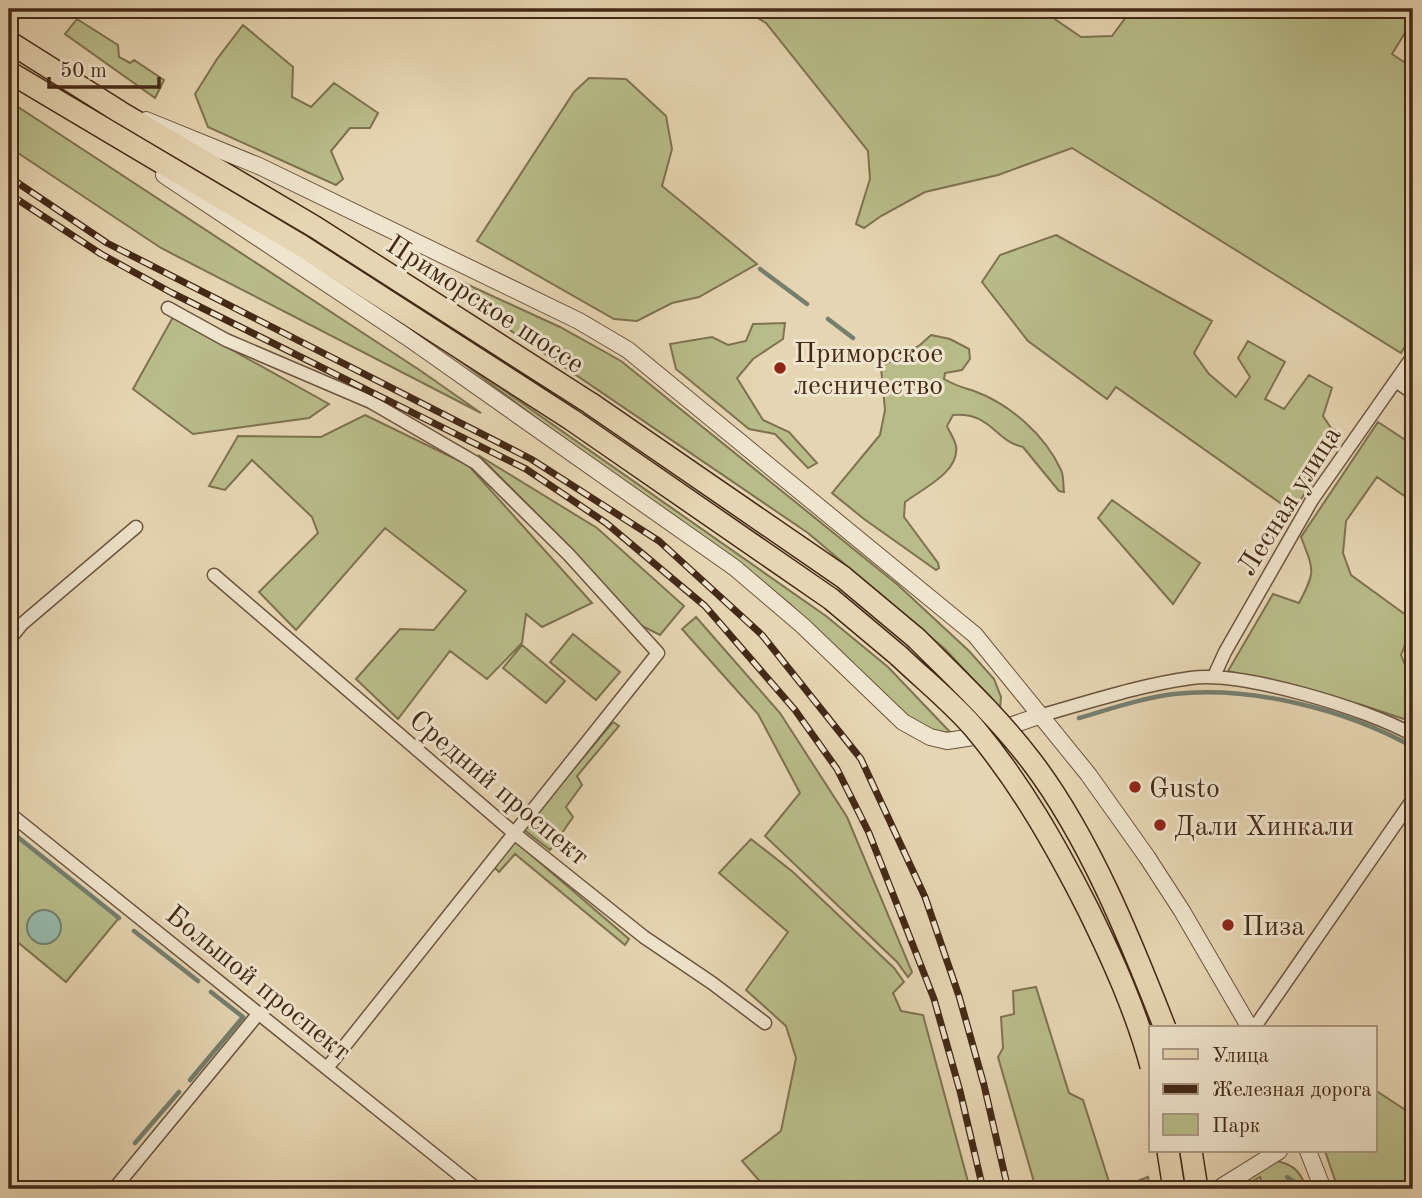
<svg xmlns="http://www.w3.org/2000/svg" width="1422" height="1198" viewBox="0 0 1422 1198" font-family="'Old Standard TT',serif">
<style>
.green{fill:#b8bc89;stroke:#7e7250;stroke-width:2}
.water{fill:#96b9ab;stroke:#757f70;stroke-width:2}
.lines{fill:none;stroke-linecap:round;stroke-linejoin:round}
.stream{stroke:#757f70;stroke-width:4.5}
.minor-casing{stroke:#6c543e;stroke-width:15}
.tertiary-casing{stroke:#6c543e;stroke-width:18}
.primary-casing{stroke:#442917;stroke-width:24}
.minor{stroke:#efe4cd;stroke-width:12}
.tertiary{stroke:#efe4cd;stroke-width:16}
.primary{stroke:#e6d5b2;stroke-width:21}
.rail-casing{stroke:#442917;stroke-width:7}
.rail{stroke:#efe4cd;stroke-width:4.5;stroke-dasharray:13;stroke-linecap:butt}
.primary-bridge-casing{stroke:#442917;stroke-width:24;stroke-linecap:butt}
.primary-bridge{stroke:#e6d5b2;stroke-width:21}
.poi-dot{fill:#8f2418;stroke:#efe4cd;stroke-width:2.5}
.labels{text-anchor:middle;stroke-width:6;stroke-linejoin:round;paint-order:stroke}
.street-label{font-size:28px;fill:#442917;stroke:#efe4cd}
.poi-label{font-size:28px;fill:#442917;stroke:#efe4cd;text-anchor:start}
</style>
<rect width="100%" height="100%" fill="#e6d5b2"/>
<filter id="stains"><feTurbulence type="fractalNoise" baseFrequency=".00286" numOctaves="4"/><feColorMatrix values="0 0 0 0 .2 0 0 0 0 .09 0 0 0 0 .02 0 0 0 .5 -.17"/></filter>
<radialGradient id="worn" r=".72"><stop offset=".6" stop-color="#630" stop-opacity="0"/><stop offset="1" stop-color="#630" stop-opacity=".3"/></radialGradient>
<path class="green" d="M743 9H1040L1081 37 1112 36 1132 9H1413V20L1392 54 1413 68V333L1401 353 1072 148 998 175 925 192 881 216 864 228 856 224 870 179 868 151 766 23Z
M77 19 118 45 119 57 130 63 134 60 164 80 155 98 65 34Z
M243 25 293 67 292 97 311 107 334 83 378 113 370 128H350L331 151 343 179 336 185 208 127 195 94 217 59Z
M589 78 626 79 666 116 672 149 662 186 757 264 699 297 672 303 637 321 614 319 477 241 574 92Z
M9 101 421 371 481 413 161 248 9 147Z
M1056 235 1212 321 1194 353 1209 374 1236 397 1250 377 1238 358 1248 341 1285 362 1265 399 1284 409 1309 375 1332 388 1323 416 1331 428 1342 434 1293 512 1116 387 1107 399 1028 341 982 282 1000 255Z
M456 282H462L560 327 621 361 898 585 969 651 994 679 1001 697 1000 709 946 650 808 533 451 290Z
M173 317 329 404 309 418 193 434 133 389Z
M785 323 783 339 753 359 737 378 763 420 789 432 817 463 808 468 775 434 749 429 676 369 670 344 712 337 728 345 746 341 753 324Z
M931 335 950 339 969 349 970 359 962 370 945 373 944 379C956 386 961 387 974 391 1010 404 1045 435 1061 470 1064 476 1063 485 1064 492L1059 491 1023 447C994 441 992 412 953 415L947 426C949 431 955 440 956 446 960 472 922 489 905 502L904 517 938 563 939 568 936 570 864 519 832 493 880 435 885 410 881 367 920 345Z
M432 340 826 616 888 667 951 733 931 731 903 716 792 606 738 561 551 429Z
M365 415 468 465 592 603 542 627 526 614 522 643 487 679 450 651 398 719 356 679 400 629 434 630 466 591 385 528 296 630 259 592 318 533 312 517 252 460 225 490 209 486 238 436 321 437Z
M1378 422 1413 445V502L1377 477 1346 521 1343 553 1351 575 1406 615 1411 630 1401 655 1413 685V722L1359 704 1228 671 1273 594 1299 603C1316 571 1314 571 1301 537Z
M478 455 597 528 684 606 660 635 636 623 570 547Z
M1112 500 1200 563 1173 604 1098 518Z
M696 617 780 713 847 817 912 972 908 977 897 962 765 836 800 793 758 714 682 629Z
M573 634 620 672 596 700 550 662Z
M522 645 565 681 546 703 503 668Z
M613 722 619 726 577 776 582 785 566 807 573 817 550 850 523 829Z
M9 830 119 918 66 982 9 935Z
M751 839 793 872 894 968 904 982 893 993 901 1011 923 1015 970 1189H763V1185L742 1161 781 1131 796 1058 786 1026 746 990 788 932 719 873Z
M516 842 629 939 625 945 515 854 499 872 493 866 512 843Z
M1036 987 1069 1093 1083 1100 1110 1185 1120 1188 1148 1177 1150 1189H1036L998 1057 1003 1048 1001 1017 1014 1014 1013 991Z
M1375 1090 1413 1115V1189H1338L1325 1151H1375Z
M1277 1161C1293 1165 1299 1170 1305 1185L1298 1189H1265L1260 1177 1241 1189H1228Z"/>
<path class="water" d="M27 927a17 17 0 1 1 34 0a17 17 0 1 1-34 0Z"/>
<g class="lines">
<path class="stream" d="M760 269 807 304
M828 319 853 338
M1079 718C1110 709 1142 698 1174 694 1252 686 1345 709 1413 747
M9 830 119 918
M134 931 198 981
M190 1080 243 1017 211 992
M135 1143 179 1092
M1287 1177 1305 1189"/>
<g class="minor-casing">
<path id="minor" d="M168 308 226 340 371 402 476 463 569 555 658 653 327 1068
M1396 381 1413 393
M214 575 514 833 644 937 712 983 765 1023
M9 640 22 624 136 527
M1214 676 1225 652 1312 500 1413 356
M1039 716C1089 702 1140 685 1191 678 1242 671 1368 709 1413 735
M9 813 477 1189
M1254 1028 1413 799
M114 1189 259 1013"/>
</g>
<g class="tertiary-casing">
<path id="tertiary" d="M146 120 259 166 579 321 628 350 975 635 1088 774 1147 857 1182 911 1250 1028
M164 175 407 337 735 568 803 626 903 722 930 737 947 741 980 736 1039 716
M1308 1151 1323 1189
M1218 1189 1279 1151"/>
</g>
<g class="primary-casing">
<path id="primary" d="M9 42 120 112 315 227 590 403 843 577 916 638
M9 72 302 246 572 420 831 599 899 656
M1168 1151 1174 1189
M1191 1151 1197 1189"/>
</g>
<use href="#minor" class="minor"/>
<use href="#tertiary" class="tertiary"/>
<use href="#primary" class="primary"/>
<g class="rail-casing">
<path id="rail" d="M9 177 107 243 531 459 659 541 762 635 861 759 925 897 959 996 984 1085 1008 1189
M9 194 101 254 172 293 526 469 606 523 705 606 795 710 837 769 869 833 934 999 960 1091 983 1189"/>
</g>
<use href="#rail" class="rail"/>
<g class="primary-bridge-casing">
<path id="primary-bridge" d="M916 638C956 678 998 717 1032 762 1089 837 1131 941 1165 1028
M899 656C924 680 953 703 975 729 1021 784 1056 846 1088 909 1113 960 1136 1011 1151 1066"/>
</g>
<use href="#primary-bridge" class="primary-bridge"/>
</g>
<g class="poi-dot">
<circle cx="780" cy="368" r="7"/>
<circle cx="1135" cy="787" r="7"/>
<circle cx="1160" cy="825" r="7"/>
<circle cx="1228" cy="925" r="7"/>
</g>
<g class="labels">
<g class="street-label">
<text transform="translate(486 303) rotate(33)" y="10">Приморское шоссе</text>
<text transform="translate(1288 500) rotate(-58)" y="10">Лесная улица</text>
<text transform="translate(500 787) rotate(40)" y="10">Средний проспект</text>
<text transform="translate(259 982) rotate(39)" y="10">Большой проспект</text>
</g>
<g class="poi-label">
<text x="794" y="362">Приморское<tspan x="794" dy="32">лесничество</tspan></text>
<text x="1149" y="797">Gusto</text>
<text x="1174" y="835">Дали Хинкали</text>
<text x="1242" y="935">Пиза</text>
</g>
</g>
<rect width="1422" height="1198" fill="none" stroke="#e6d5b2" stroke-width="35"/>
<rect x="10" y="10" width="1401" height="1177" fill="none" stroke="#442917" stroke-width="3.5"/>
<rect x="18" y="18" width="1387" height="1163" fill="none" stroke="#442917" stroke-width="2"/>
<rect x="1149" y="1026" width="228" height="126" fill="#efe4cd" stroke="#ab9984" stroke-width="2"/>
<rect x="1163" y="1049" width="35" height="10" fill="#e6d5b2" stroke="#ab9984" stroke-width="2"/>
<text x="1212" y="1062" font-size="21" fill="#442917">Улица</text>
<rect x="1163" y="1084" width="35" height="10" fill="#442917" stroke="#ab9984" stroke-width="2"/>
<text x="1212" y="1096" font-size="21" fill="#442917">Железная дорога</text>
<rect x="1163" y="1114" width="35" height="21" fill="#b8bc89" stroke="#ab9984" stroke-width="2"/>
<text x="1212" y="1132" font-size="21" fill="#442917">Парк</text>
<path d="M49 77v10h110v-10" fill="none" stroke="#442917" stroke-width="3.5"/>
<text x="60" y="77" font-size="21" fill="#442917" stroke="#efe4cd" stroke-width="5" paint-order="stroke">50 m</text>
<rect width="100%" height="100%" filter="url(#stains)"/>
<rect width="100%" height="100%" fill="url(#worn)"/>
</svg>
